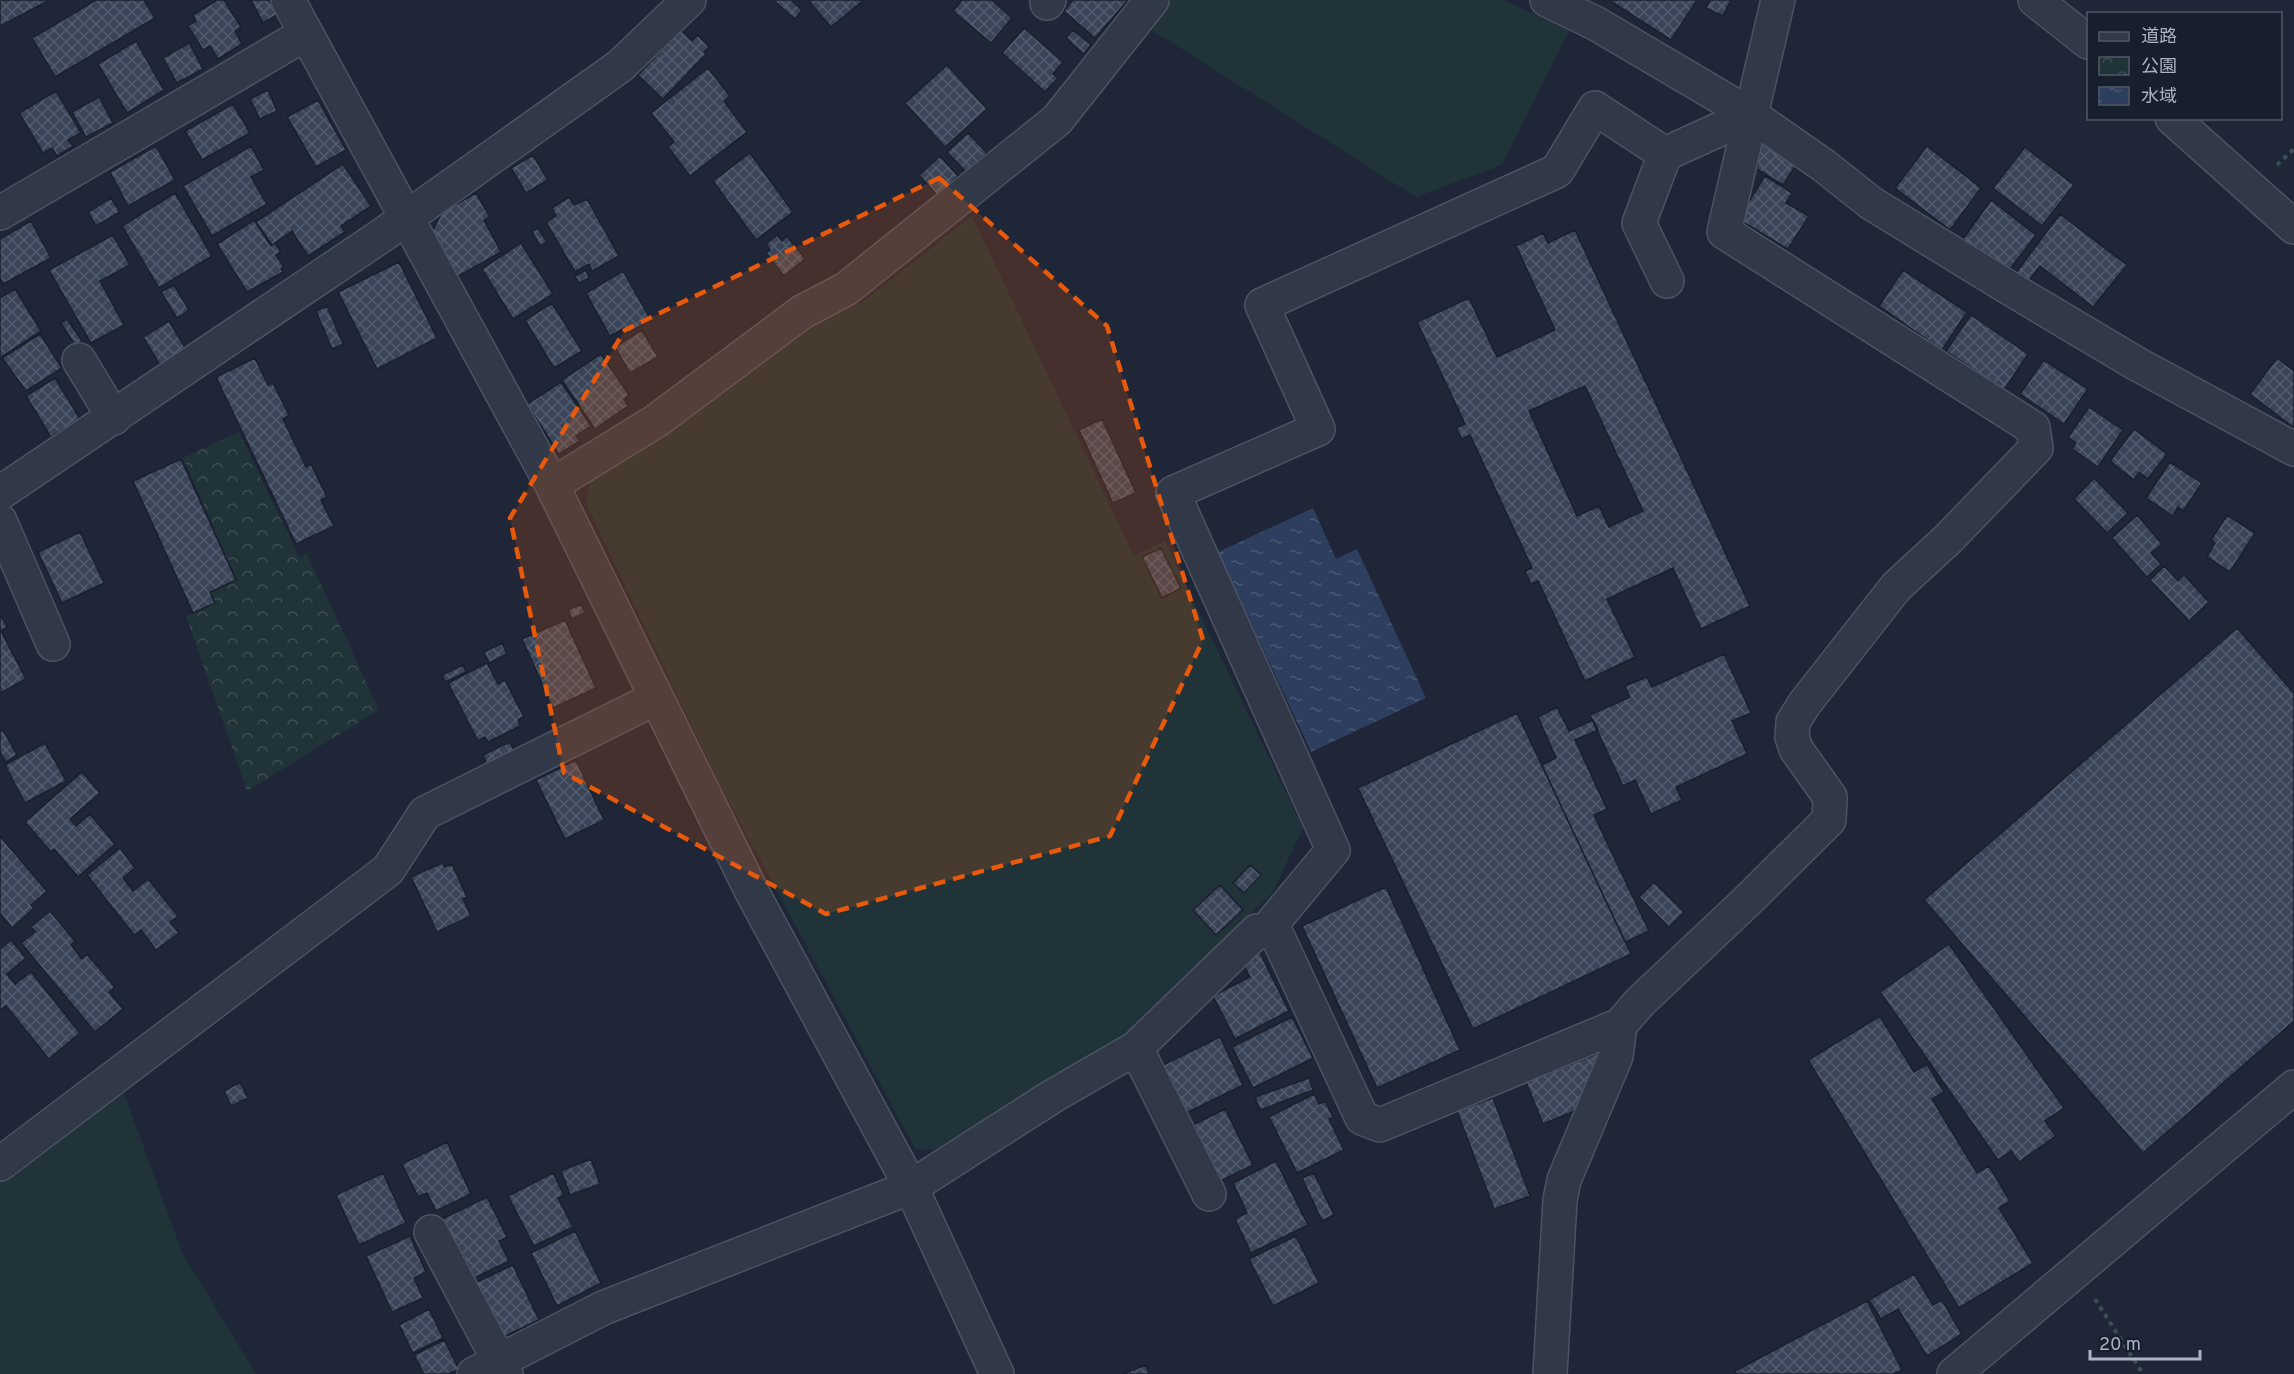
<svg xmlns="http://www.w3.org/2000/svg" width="2294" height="1374" viewBox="0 0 2294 1374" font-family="Overpass,'Noto Sans JP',sans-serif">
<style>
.park{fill:url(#park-crowns)}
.pitch{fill:#203338}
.water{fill:url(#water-ripples)}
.building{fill:url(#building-cross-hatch);stroke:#19202e;stroke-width:1.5;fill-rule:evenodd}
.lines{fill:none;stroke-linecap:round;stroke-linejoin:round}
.minor-casing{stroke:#4c5363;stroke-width:36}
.path{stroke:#3a4f53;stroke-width:4;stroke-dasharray:4.5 4.5;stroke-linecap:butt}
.minor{stroke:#313948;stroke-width:33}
.marked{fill:#e8590c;fill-opacity:0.2;stroke:#e8590c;stroke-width:4.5;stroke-dasharray:12 8;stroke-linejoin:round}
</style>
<defs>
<pattern id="park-crowns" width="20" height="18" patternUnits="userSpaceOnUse" patternTransform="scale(1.5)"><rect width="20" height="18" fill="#203338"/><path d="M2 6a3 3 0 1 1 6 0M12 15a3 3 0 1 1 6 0" fill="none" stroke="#3e4e53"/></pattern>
<pattern id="water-ripples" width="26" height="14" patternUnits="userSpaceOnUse" patternTransform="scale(1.5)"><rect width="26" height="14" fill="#2e3e5e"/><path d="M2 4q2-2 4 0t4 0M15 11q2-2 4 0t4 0" fill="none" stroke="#4a5874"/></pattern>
<pattern id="building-cross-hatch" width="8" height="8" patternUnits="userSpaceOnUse" patternTransform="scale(1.5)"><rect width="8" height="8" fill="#394458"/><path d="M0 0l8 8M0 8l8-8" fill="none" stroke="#535d6e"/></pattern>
</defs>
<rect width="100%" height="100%" fill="#1e2637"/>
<path class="park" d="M239 432 299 557 307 554 379 710 247 791 186 616 216 603 211 593 237 580 183 458Z"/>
<path class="pitch" d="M1170 0H1504L1569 31 1502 165 1416 197 1150 29Z
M972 216 1134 556 1165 541 1303 828 1273 892 1136 1027 934 1150 915 1149 717 779 586 503 591 476 678 427 812 325 860 304Z
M120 1082 182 1252 256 1374H0V1174Z"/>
<path class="water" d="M1313 508 1336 559 1357 549 1426 698 1311 752 1218 552Z"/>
<path class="building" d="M0 0H50L0 26Z
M96 0H144L155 18 55 77 32 38Z
M217 0H224L241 27 235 31 242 44 218 59 210 46 203 50 188 26 196 21 193 15Z
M251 0H269L277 15 263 23Z
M773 0H791L802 10 795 19Z
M808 0H864L831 27Z
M962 0H992L1012 18 991 43 953 11Z
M1073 0H1128L1095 38 1064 11Z
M1613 0H1697L1671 40 1612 2Z
M1710 0H1731L1723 16 1706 8Z
M1024 28 1063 62 1053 74 1058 78 1045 92 1002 53Z
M681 30 692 41 698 35 709 47 704 52 706 54 663 99 638 75Z
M1073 30 1091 45 1084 54 1066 38Z
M136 41 164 90 127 113 98 64Z
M189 43 203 69 177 83 163 58Z
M947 65 987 109 945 147 905 103Z
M708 68 730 96 724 101 747 132 690 176 668 147 674 142 651 113Z
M268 90 277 111 260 119 250 99Z
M56 91 81 133 68 140 73 146 57 156 52 148 43 153 19 113Z
M99 97 113 123 86 137 72 112Z
M318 100 346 150 316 167 287 117Z
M233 104 250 133 202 160 185 131Z
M968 133 987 153 966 172 947 152Z
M1761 138 1798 162 1783 185 1757 169Z
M156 146 175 180 128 206 110 172Z
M251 146 264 170 251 177 267 204 212 236 183 186Z
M1927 146 1981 188 1950 230 1895 188Z
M2025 147 2074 185 2042 226 1993 188Z
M750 153 793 212 756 240 713 181Z
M533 155 548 180 526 193 511 168Z
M940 156 958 176 938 196 919 175Z
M343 164 371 206 341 226 345 232 308 256 292 231 272 245 256 222Z
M1765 176 1792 193 1786 203 1809 216 1788 249 1738 219Z
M175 193 212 256 159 288 122 226Z
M476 193 490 217 484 220 501 252 455 278 431 234 442 212Z
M569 197 574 205 587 199 619 256 592 271 589 264 575 272 546 222 556 216 552 208Z
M111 198 120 212 96 226 88 212Z
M1991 200 2036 235 2007 273 1963 239Z
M2060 214 2127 265 2093 307 2040 266 2027 283 2015 274Z
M254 220 271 246 275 243 281 252 276 255 284 267 281 269 283 272 247 292 217 244Z
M31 221 51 258 3 284 0 278V239Z
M538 228 547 242 540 246 532 231Z
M1575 230 1750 606 1701 629 1673 568 1607 599 1635 657 1585 681 1538 581 1531 584 1525 571 1532 568 1470 435 1462 439 1456 428 1465 424 1417 322 1469 298 1497 357 1555 330 1516 246 1543 233 1548 243ZM1585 386 1643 511 1609 527 1599 506 1577 516 1529 411Z
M113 235 130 265 100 281 124 325 91 343 49 270Z
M777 235 782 241 787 236 805 259 784 276 766 253 770 250 766 244Z
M521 243 553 294 513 319 482 269Z
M399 262 437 338 377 369 338 292Z
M586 270 589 278 579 283 575 276Z
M1903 270 1967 312 1942 350 1879 306Z
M623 271 651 320 628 333 625 328 610 336 586 293Z
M174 285 189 310 177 318 161 292Z
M15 289 41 331 0 358V298Z
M552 303 582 351 554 368 525 320Z
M327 306 343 344 332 349 316 311Z
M1971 315 2028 354 2004 390 1946 351Z
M67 319 82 341 75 345 61 323Z
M169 321 186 349 160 365 143 337Z
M642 330 658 357 630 373 615 347Z
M40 334 62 368 26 391 2 358Z
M601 354 629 395 624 399 628 406 595 429 562 380Z
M255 358 268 385 273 383 289 415 283 419 306 467 311 464 327 497 321 500 334 526 296 544 216 377Z
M2277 358 2294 371V428L2250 394Z
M2044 360 2088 389 2064 424 2020 394Z
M55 378 80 419 51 437 26 396Z
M561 382 591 426 576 436 580 441 559 454 527 404Z
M2089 407 2123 430 2098 467 2072 449 2076 443 2068 437Z
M1102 419 1136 493 1113 503 1079 430Z
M2134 429 2167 454 2148 479 2139 472 2134 480 2110 461Z
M181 459 236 580 210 592 215 603 193 613 133 481Z
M2170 462 2202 483 2183 511 2178 507 2173 516 2146 498Z
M2094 478 2128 513 2107 533 2074 499Z
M2137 515 2162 544 2151 553 2161 564 2147 577 2112 538Z
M2227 515 2255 533 2230 572 2207 557 2215 543 2211 540Z
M80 532 104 583 62 603 38 552Z
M1161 548 1181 588 1162 598 1142 557Z
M2164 566 2178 581 2184 575 2209 602 2189 621 2150 580Z
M581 604 585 613 572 619 568 610Z
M0 614 7 627 1 631 26 679 0 693Z
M565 620 596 688 553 708 522 639Z
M2237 628 2294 693V1021L2143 1153 1924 900Z
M502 643 507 654 489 663 484 652Z
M1724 654 1751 713 1732 721 1747 754 1676 787 1682 800 1651 814 1635 780 1623 786 1590 715 1630 697 1625 686 1647 677 1652 687Z
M487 663 498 684 505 680 524 717 518 720 520 726 488 742 485 737 478 741 448 683Z
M463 665 466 672 445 682 442 675Z
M1557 707 1569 731 1593 720 1598 730 1575 740 1607 809 1594 815 1649 931 1625 942 1542 765 1556 758 1538 717Z
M1517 713 1631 954 1473 1029 1358 788Z
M3 730 17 755 6 762 0 752V732Z
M510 742 515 753 488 766 483 755Z
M45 743 66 781 25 803 5 765Z
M576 760 604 820 565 839 536 780Z
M82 772 100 793 70 819 76 826 90 814 115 844 78 877 54 849 51 852 25 822Z
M0 836 47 891 31 905 34 908 12 928 0 913Z
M120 848 135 868 123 878 133 891 148 879 178 916 170 922 179 933 156 950 141 930 134 935 87 875Z
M442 863 445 867 452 864 467 897 463 899 471 916 437 932 411 877Z
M1250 865 1261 875 1244 893 1233 883Z
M1654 882 1684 912 1669 927 1639 897Z
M1220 885 1243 910 1216 935 1193 910Z
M1386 887 1460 1050 1377 1088 1302 926Z
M50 911 75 941 71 945 82 959 87 954 115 987 109 992 123 1009 95 1032 21 943 35 932 31 927Z
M11 940 26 958 7 974 15 984 31 972 80 1033 49 1059 6 1006 0 1010V949Z
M1949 944 2064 1108 2045 1121 2056 1136 2019 1162 2011 1151 1998 1160 1880 992Z
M1257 947 1289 1011 1235 1039 1213 996 1250 977 1239 956Z
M1880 1016 1914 1072 1927 1064 1944 1092 1932 1099 1977 1173 1989 1166 2010 1201 1999 1208 2033 1263 1959 1308 1808 1060Z
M1292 1017 1313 1058 1253 1088 1232 1047Z
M1220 1037 1243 1085 1182 1115 1159 1067Z
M1599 1053 1600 1057 1577 1110 1543 1124 1526 1082Z
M1309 1078 1313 1090 1260 1110 1255 1097Z
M240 1082 248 1098 231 1106 224 1091Z
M1314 1094 1319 1104 1325 1101 1333 1117 1329 1119 1344 1150 1297 1173 1269 1117Z
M1493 1098 1530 1196 1494 1209 1457 1111Z
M1225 1109 1253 1165 1212 1185 1185 1129Z
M447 1142 471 1194 436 1211 427 1193 418 1197 402 1164Z
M591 1159 600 1184 570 1195 561 1171Z
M1276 1161 1308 1225 1251 1253 1235 1219 1247 1213 1233 1183Z
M383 1173 406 1223 359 1245 336 1195Z
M553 1173 564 1195 558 1198 573 1227 534 1246 508 1196Z
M1314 1173 1334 1215 1322 1221 1302 1178Z
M487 1197 507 1237 499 1241 509 1261 474 1278 463 1255 458 1258 440 1220Z
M575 1231 601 1283 557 1306 531 1253Z
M410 1236 426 1272 414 1278 423 1298 392 1312 366 1256Z
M1296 1236 1319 1283 1273 1306 1249 1259Z
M513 1265 539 1320 501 1338 475 1283Z
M1914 1274 1933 1305 1942 1300 1962 1334 1927 1356 1898 1309 1881 1319 1869 1300Z
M1867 1301 1902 1370 1894 1374H1736L1735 1371Z
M429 1309 443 1338 413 1353 399 1325Z
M444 1340 459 1369 448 1374H424L414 1355Z
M1146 1365 1149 1374H1122Z"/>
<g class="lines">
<g class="minor-casing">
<path id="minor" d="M288 0 552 485 752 892 911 1187 997 1374
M1547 0 1595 23 1751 115
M1778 0 1751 115 1823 165 1871 203 2006 286 2137 364 2294 449
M2035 0 2088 42
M1047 3 1049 0
M2172 118 2294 227
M1665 154 1639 223 1667 281
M0 213 305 34
M79 360 114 418
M552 485 656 421 802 312 846 289 1057 120 1152 0
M0 493 381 236 620 66 689 0
M0 521 53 644
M1265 932 1333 850 1173 493 1318 429 1262 305 1557 171 1595 108 1665 154 1751 115
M1136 1048 1209 1194
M0 1164 388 870 425 813 656 698
M431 1232 506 1374
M474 1374 603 1308 911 1187 1053 1096 1136 1048 1257 931 1276 933 1362 1118 1380 1125 1620 1025 1640 1002 1745 903 1829 820 1830 797 1796 749 1792 737 1793 722 1805 703 1896 587 1948 539 2036 448 2033 428 1724 232 1751 115
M1550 1374 1560 1200 1564 1180 1616 1056 1620 1025
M1954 1374 2294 1087"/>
</g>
<path class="path" d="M2277 165 2294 149
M2095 1299 2143 1374"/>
<use href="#minor" class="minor"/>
</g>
<path class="marked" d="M939 178 1107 326 1203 640 1110 836 826 914 564 773 510 518 625 330Z"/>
<rect x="2087" y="12" width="195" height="108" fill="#171e2c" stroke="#525a69" stroke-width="1.5"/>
<rect x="2099" y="32" width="30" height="9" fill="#313948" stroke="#525a69" stroke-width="1.5"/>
<text x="2141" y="42" font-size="18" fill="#abb3c5">道路</text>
<rect x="2099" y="57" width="30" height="18" fill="url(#park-crowns)" stroke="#525a69" stroke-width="1.5"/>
<text x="2141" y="72" font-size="18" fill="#abb3c5">公園</text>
<rect x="2099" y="87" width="30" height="18" fill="url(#water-ripples)" stroke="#525a69" stroke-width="1.5"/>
<text x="2141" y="102" font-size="18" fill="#abb3c5">水域</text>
<path d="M2090 1350v9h110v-9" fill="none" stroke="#abb3c5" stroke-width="3"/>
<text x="2099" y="1350" font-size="18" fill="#abb3c5" stroke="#171e2c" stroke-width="4.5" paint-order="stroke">20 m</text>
</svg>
